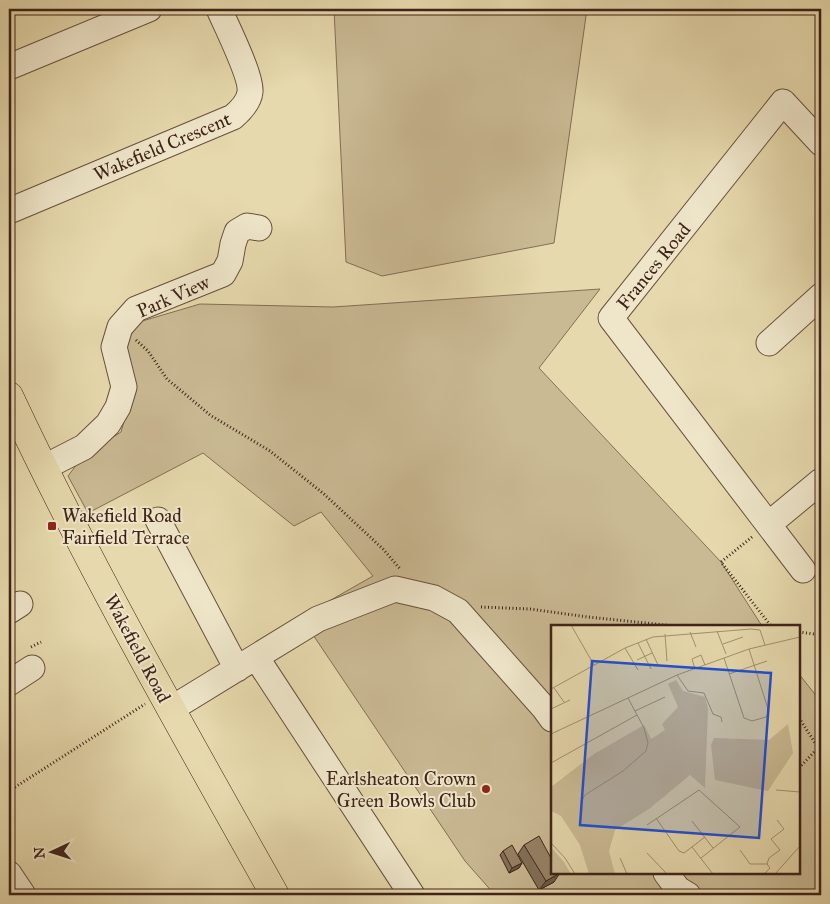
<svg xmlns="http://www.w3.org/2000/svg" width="830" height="904" viewBox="0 0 830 904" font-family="'IM FELL Great Primer',serif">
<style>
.green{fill:#caba94;stroke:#846e56}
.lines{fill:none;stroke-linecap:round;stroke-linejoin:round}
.minor-casing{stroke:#69503e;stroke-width:27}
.highway-casing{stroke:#3f2319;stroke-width:29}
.path{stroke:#3f2319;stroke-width:3;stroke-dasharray:1 2.5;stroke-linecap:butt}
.minor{stroke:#efe6ca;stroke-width:25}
.highway{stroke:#e6d9ad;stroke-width:28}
.wall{fill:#817058;stroke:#3f2319}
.shaded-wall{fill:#695b47;stroke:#3f2319}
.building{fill:#968266;stroke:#3f2319}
.poi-dot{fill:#8f2418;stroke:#efe6ca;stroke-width:2}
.labels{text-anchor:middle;stroke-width:4;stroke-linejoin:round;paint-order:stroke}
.street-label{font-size:19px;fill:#3f2319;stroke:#efe6ca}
.poi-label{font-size:19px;fill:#3f2319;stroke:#efe6ca;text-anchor:start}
.inset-road{fill:none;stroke:#a39072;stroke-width:1}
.view{fill:#1d4ed8;fill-opacity:0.15;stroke:#1d4ed8;stroke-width:2.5}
.inset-edge{fill:none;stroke:#3f2319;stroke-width:2.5}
</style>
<rect width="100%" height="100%" fill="#e6d9ad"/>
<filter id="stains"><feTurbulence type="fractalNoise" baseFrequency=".004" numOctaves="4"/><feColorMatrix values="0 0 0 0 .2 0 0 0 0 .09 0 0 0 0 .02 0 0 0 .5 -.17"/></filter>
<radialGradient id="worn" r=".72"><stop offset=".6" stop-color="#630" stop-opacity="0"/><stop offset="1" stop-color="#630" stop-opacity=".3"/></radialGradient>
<path class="green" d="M334 9H587L554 243 382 276 346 262Z
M600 289 539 368 721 562 762 626H552V873H799V674L821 702V895H495L465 861 301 617 373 576 321 512 294 526 203 453 88 513 68 476 83 456 121 432 135 383 123 347 139 322 200 304 333 307Z"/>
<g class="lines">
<g class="minor-casing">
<path id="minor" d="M9 67 149 9
M9 211 233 117C240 111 249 102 250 92 252 77 226 25 219 9
M769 343 821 296
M43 468 84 447 108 424 118 407 124 387 114 347 120 327 136 309 223 274 230 261 233 244 237 232 247 226 259 228
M158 520 237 669
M769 524 821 481
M803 570 611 318 783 102 821 143
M9 611 20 604
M256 657 412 895
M9 683 32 668
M171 709 318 619 395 589 434 598 458 611 544 708 552 719
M666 873 678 889 688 895
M9 874 23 895"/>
</g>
<g class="highway-casing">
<path id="highway" d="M9 396C89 567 183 731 275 895"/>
</g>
<path class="path" d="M136 340 148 351 167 379 210 415 270 451 324 494 383 549 401 570
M752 537 721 562 771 626
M481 607 530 609 588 617 675 626
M799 632 821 635
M31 647 41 642
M799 718 821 752
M799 768 818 748
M9 791 145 704
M818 895 821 893"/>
<use href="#minor" class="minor"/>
<use href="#highway" class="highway"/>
</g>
<path class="wall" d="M524 845 554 882 539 890 518 854Z
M503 851 522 863 519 868 509 873 500 855Z"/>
<path class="shaded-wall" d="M522 863 519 868 509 873 512 868Z
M560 873 554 882 539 890 546 881Z"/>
<path class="building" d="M539 836 552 860V873H560L546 881 524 845Z
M512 845 522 863 512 868 503 851Z"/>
<g class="poi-dot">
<rect x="47" y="521" width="10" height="10" rx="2.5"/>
<circle cx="486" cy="789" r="5"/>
</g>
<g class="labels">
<g class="street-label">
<text transform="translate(162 146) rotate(-23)" y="7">Wakefield Crescent</text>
<text transform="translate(653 266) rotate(-51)" y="7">Frances Road</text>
<text transform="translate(173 296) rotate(-24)" y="7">Park View</text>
<text transform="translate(138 648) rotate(62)" y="7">Wakefield Road</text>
</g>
<g class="poi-label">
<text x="62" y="522">Wakefield Road<tspan x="62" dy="22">Fairfield Terrace</tspan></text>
<text x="476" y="785" text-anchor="end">Earlsheaton Crown<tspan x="476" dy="22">Green Bowls Club</tspan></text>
</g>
</g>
<g transform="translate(551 625)">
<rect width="249" height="249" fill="#e6d9ad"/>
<path d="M125 55 132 66 154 72 157 84 154 163 139 150 98 184 64 205 58 226 64 249H38L29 220 10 191 0 186V162L43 129 93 100 100 114 114 105 111 99 127 82 117 59ZM237 99 242 128 217 166 164 155 160 120 163 113 218 115ZM0 222 13 237 20 249H0Z" fill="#caba94"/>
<path class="inset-road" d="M20 0 43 40M166 6 175 29M139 7 145 22M114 9 116 36M95 14 107 40M87 18 100 44M172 19 192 12M74 23 87 45M173 33 193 93 201 96 215 92 218 87 198 24M86 35 101 28M144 44 141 34 150 30 154 40M178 49 216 36M126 50 137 66 153 68 162 89 170 92 171 97M3 63 13 77M0 64 74 23 102 12 200 4 209 5 214 20M0 84 19 75M84 86 114 72M0 109 126 50 198 24 249 12M0 138 86 90M225 165 249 167M30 177 34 170 72 146 95 126 97 118 93 103 77 73M105 193 128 226 133 228 154 212M141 196 162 223M96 200 148 165 189 202 150 233M0 218 14 233 24 249M141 222 162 249M189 225 199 239H216L219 243 213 249M96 228 116 249M69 233 76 249M216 239 218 233 229 225 220 214 233 204 226 195M224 249 249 221"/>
<path class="view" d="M41 36 220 48 208 213 29 200Z"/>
<rect width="249" height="249" class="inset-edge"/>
</g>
<rect width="830" height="904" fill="none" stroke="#e6d9ad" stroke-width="30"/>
<rect x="10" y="10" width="810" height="884" fill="none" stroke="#3f2319" stroke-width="2.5"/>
<rect x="15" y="15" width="800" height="874" fill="none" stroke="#3f2319"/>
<g transform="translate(52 852) rotate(266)" stroke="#efe6ca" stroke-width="4" paint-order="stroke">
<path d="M0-4L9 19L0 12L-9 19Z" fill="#3f2319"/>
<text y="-8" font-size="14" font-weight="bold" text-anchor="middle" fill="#3f2319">N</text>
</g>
<rect width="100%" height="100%" filter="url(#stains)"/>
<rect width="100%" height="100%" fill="url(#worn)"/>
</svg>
